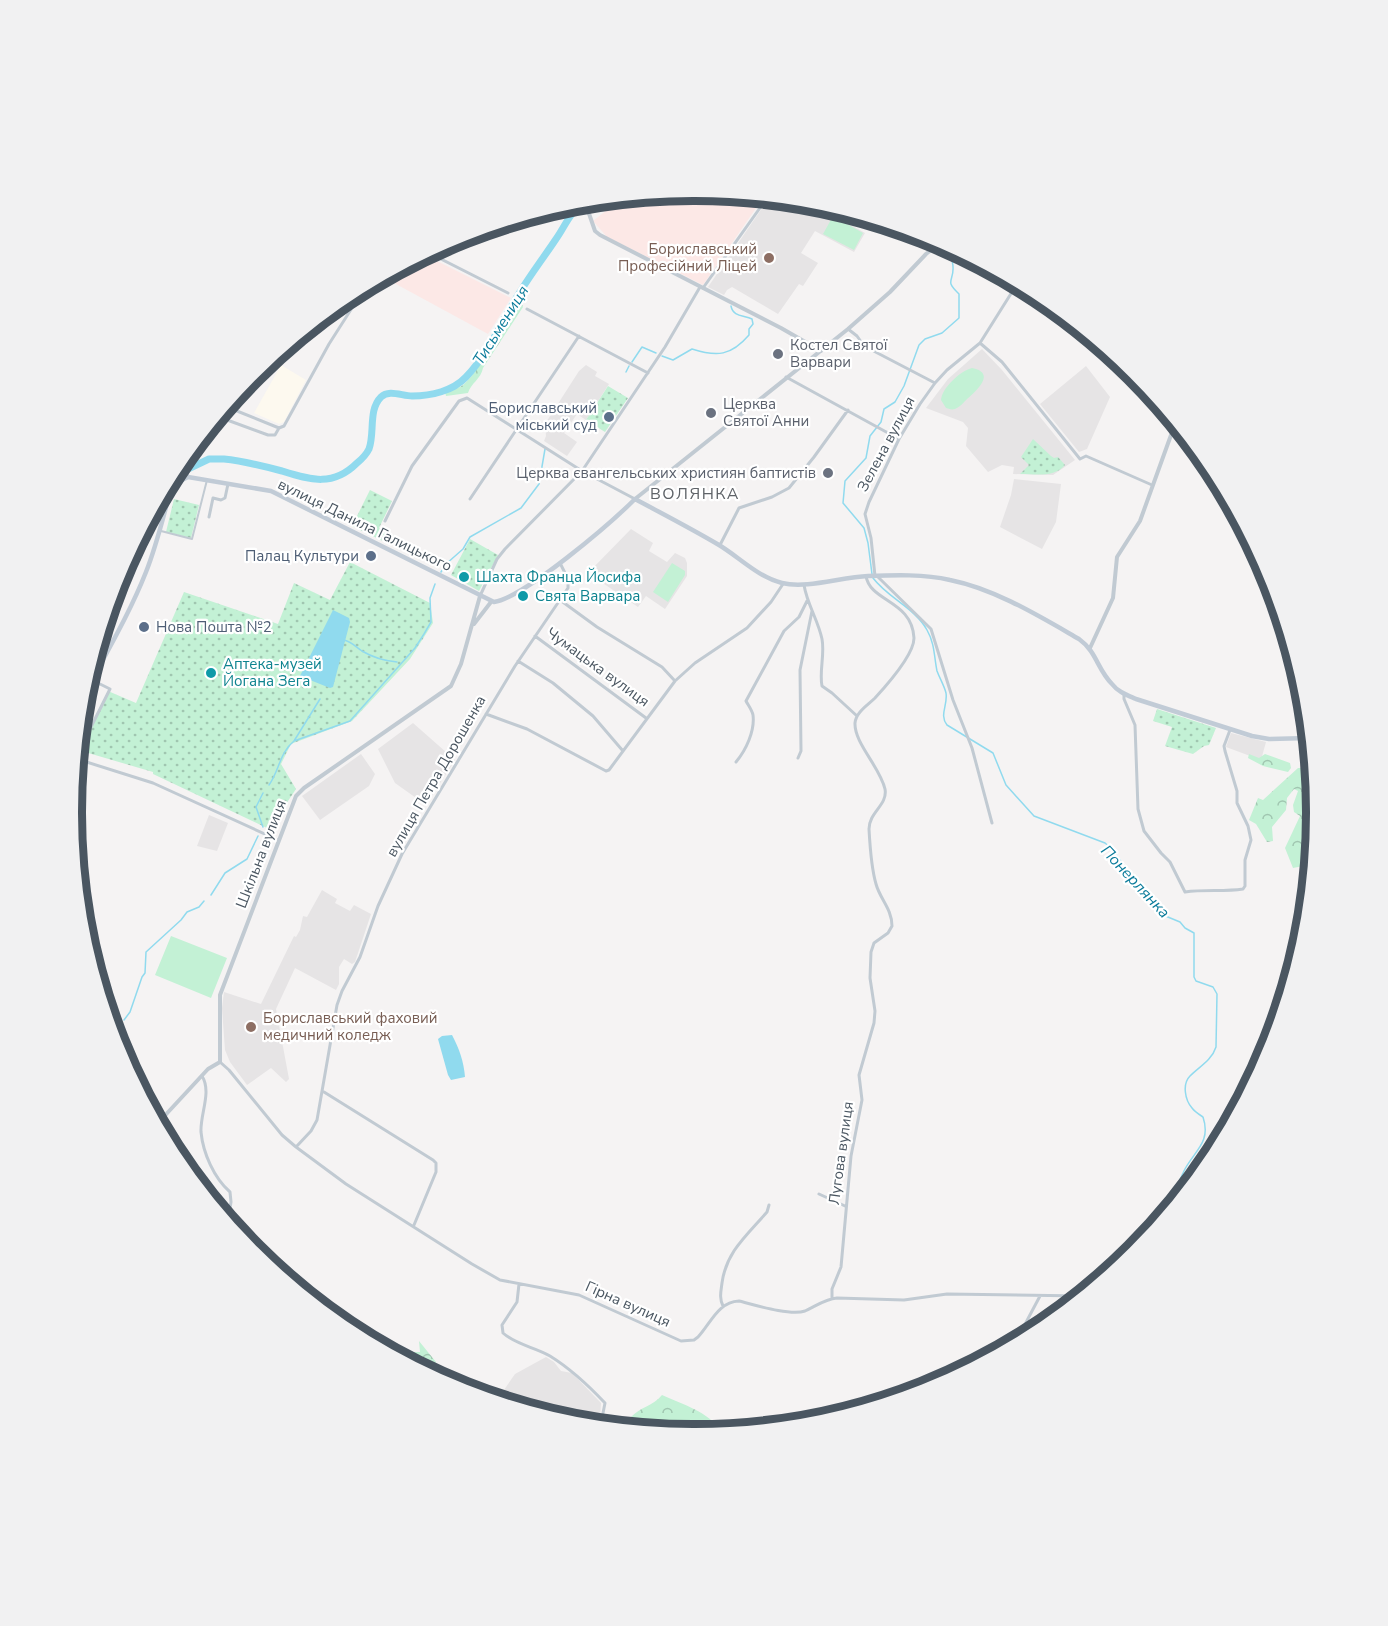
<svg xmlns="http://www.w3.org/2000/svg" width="1388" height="1626" viewBox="0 0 1388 1626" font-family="'Nunito Sans',sans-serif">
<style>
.commercial{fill:#fdf9ef}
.education{fill:#e6e4e5}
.medical{fill:#fce8e6}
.green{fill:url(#green-dots)}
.forest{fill:url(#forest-crowns)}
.pitch{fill:#c3f1d5}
.water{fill:#90daee}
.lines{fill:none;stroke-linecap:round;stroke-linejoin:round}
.stream{stroke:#90daee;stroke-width:1.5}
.river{stroke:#90daee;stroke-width:7}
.pedestrian{stroke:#c1cad2;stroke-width:2}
.minor{stroke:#c1cad2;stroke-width:3}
.tertiary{stroke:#c1cad2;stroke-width:4}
.secondary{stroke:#c1cbd6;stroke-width:4.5}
.education-dot{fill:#8d6e63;stroke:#fff;stroke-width:2}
.worship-dot{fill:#6b7280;stroke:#fff;stroke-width:2}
.service-dot{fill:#5c6f8a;stroke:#fff;stroke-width:2}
.culture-dot{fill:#0f9aa8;stroke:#fff;stroke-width:2}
.labels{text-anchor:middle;stroke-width:4.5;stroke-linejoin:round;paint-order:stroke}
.education-label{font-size:15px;fill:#785e54;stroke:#fff;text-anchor:end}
.worship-label{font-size:15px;fill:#5b616d;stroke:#fff;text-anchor:start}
.service-label{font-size:15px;fill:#4e5e75;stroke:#fff;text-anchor:end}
.street-label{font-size:15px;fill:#4a5661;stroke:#fff}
.culture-label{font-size:15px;fill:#0d838f;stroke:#fff;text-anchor:start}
.water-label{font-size:16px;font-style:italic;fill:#0c7c9b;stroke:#fff}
.neighbourhood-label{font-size:16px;letter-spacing:1.5px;fill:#5f6368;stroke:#fff}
.rim{fill:none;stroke:#4a5661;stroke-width:8}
</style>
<defs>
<pattern id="green-dots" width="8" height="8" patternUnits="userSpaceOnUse" patternTransform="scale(1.5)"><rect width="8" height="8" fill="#c3f1d5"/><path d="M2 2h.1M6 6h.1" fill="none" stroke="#a0c6b0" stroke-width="1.8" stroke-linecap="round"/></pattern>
<pattern id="forest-crowns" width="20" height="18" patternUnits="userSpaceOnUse" patternTransform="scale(1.5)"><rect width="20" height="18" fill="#c3f1d5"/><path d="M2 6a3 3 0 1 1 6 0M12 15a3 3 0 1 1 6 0" fill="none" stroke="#a0c6b0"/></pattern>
</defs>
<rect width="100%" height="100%" fill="#f5f3f3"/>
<path class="commercial" d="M281 365 306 380 284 422 279 424 254 413Z"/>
<path class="education" d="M769 198 813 203 865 233 854 252 815 231 801 253 818 263 803 286 799 284 778 314 732 287 727 290 724 295 708 287Z
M982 349 1002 370 1075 460 1053 475 1013 474 1014 467 1002 465 988 472 966 446 968 428 963 422 926 408 948 379Z
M586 365 597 372 595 376 609 384 586 420 577 414 564 433 577 442 567 456 544 441 546 436 545 424 579 371Z
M1086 366 1110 397 1087 449 1079 452 1040 404Z
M1014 479 1061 484 1056 522 1042 549 1000 527 1011 495Z
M631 529 653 543 649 551 667 562 675 553 685 558 687 563V576L665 609 646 596 638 607 588 573Z
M413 723 455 760 426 805 395 783 378 749Z
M1231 733 1266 742 1261 760 1226 747Z
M361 754 375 774 369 786 320 820 302 796Z
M209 815 228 823 217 851 197 846Z
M322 890 337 899 335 903 350 911 354 905 371 914 355 962 352 964 344 959 339 967V984L336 990 295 968 276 1009 289 1079 286 1082 271 1068 247 1085 230 1062 225 1050 222 1008 224 992 261 1004 294 936 296 937 300 930 303 916 307 917Z
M546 1357 554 1362 561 1371 572 1373 601 1403 600 1417 588 1425 572 1423 497 1400 515 1374Z"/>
<path class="medical" d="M694 191 763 198 703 285 607 237 593 221 622 198Z
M425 255 511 298 488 334 383 277Z"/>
<path class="green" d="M608 386 628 398 605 432 586 420Z
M1033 439 1051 456 1054 458 1058 457 1065 465C1054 478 1036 474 1020 474L1029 465 1021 457Z
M370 490 392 501 379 528 395 536 391 545 352 526Z
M174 499 199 505 191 538 166 532Z
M470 539 498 555 479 591 451 575Z
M350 562 430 603 433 623 410 659 352 721 291 744 281 764 296 789 288 801 276 829 267 828 153 774V772L78 750 83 731 87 732 108 691 136 703 184 592 278 624 294 583 330 600Z
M1157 709 1216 728 1209 745 1204 746 1193 754 1165 746 1172 727 1153 721Z"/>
<path class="forest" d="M517 302 522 304 523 307 483 368C481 379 471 383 468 393L446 396 445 392C451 390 458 389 463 385 480 371 505 323 517 302Z
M1249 754 1259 758 1265 754 1290 763 1291 768 1288 772 1263 766 1248 758Z
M1298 768H1312L1315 805 1310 825 1315 826 1314 835 1310 836 1308 850H1312L1311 861 1308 865 1293 868 1285 848 1300 816 1294 812 1293 805 1298 791 1294 789 1287 798 1286 810 1272 827 1273 841 1267 842 1256 824 1249 820 1258 798 1263 800Z
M419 1341 436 1362 429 1373 380 1347 395 1343 407 1352H420Z
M662 1395C683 1405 709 1411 721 1432L694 1435 633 1429 631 1417C640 1407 653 1406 662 1395Z"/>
<path class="pitch" d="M833 216 863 233 854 250 823 234Z
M972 368C997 373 976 391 967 399 964 402 960 407 955 409 951 410 950 409 946 408L941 400C942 388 960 371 972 368Z
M672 563 685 571V575L668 602 653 592Z
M171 936 227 958 211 998 155 975Z"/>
<path class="water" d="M333 610 349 618 350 622 333 687 330 688 300 676Z
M452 1035C459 1048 464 1062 465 1077L451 1080 448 1075 438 1039 442 1036Z"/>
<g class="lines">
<path class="stream" d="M662 356 673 360 692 349C717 357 731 356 749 335V329L753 324 752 319C744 315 733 317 731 306
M632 362 642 347 656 353
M626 372 629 366
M441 572 446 564 463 549 470 537 521 508 539 484 545 449
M872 574 868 543 864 528 843 503 845 481 866 458 870 436 881 422 884 409 895 402 904 386 919 345 925 339 942 333 959 318V294C944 280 954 282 953 267 953 260 949 254 948 247
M873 578C888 598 915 608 927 630 935 644 934 657 937 671 940 679 944 685 946 693 948 705 939 715 947 725L993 753 1006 785 1034 816 1105 843 1112 849 1141 889 1163 915 1180 922 1185 928 1194 933V977L1196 981 1213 987 1217 994 1216 1047C1212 1060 1199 1067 1190 1076 1182 1084 1185 1100 1192 1108 1195 1112 1200 1115 1203 1117 1212 1144 1192 1152 1183 1173 1178 1182 1177 1190 1177 1200
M344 640C352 642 356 647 362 651 372 657 386 661 397 662
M294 741 350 721 415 648 424 634 431 622 430 598 435 584
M269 785C279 771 280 752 294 741L320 699
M263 827 256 807 263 793
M211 895 225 873 247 859 258 836
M124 1020 130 1012 142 977 145 973 146 952 181 920 187 912 199 907 204 901"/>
<path class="river" d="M188 469 209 459H224C243 461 263 466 282 471 311 480 333 487 357 463 362 459 366 455 369 449 375 433 368 410 381 397 389 389 402 396 412 396 431 396 453 391 466 377 489 353 502 320 520 292 531 274 544 257 556 239 566 225 570 210 587 202"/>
<path class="pedestrian" d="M161 531 192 539 207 480"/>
<path class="minor" d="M928 237 936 246
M429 253 508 293
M703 288 767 198
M527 309 648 373
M848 329 857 336 864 346 935 383
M980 343 1002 362 1080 459 1086 456 1152 485
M786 377 899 439
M227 407 279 428
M219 417 268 435H275L279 428 284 426 329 344 366 286
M470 499 579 336
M209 517 213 498 221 500 225 498 228 484
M385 521 412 466 459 401 467 398 582 471 635 499
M720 545 739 508 772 497 789 488 814 457 848 410
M875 576 871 538 865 514 869 502 899 439 920 404 935 383 947 370 980 343 1017 284
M878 577 931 629 953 700 972 748 992 823
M804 585C807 604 818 620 822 639 825 655 819 671 822 686L832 693 857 716
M480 596 497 559 505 549 582 471 665 347 700 287
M560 600 597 627 662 667 675 681
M535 636 646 718
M518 661 553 683 593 716 623 751
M1124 694V699L1135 725 1138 809 1144 831 1161 853 1170 862 1185 892C1205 889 1224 892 1243 889L1245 886V860L1251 840 1248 826 1237 803V791L1225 751 1224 746 1230 730
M486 714 527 729 606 771 609 770 675 681 695 663 747 628 771 602 783 584
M81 726 89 731 110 689 92 680
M798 758 801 751 800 670 812 611
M77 759 153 783 278 840
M736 762C746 750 755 731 753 715 752 710 748 705 746 701L784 631 799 617 807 601
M220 1062 229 1070 282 1135 296 1147 346 1184 472 1264 500 1280 579 1295 681 1341 694 1340 698 1337C711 1323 718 1302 739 1301 755 1305 790 1316 805 1311 816 1306 825 1299 837 1298L904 1300 947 1294 1082 1296
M202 1076C212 1092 200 1114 201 1132 203 1153 214 1178 230 1192L231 1202 228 1221
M324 1092 433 1160 436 1163V1172L414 1225
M296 1147 311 1131 317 1120 337 1005 342 991 360 957 378 906 402 854 515 666 568 588V579L560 563
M819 1194 845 1206
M519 1284 517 1302 502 1325 503 1333C516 1345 535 1347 550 1356 571 1369 588 1385 605 1403L603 1413
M832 1298V1289L841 1267 851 1156 862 1100 859 1075 874 1023 875 1011 870 978 871 952 874 943 888 933 892 926C892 909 880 899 876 884 871 867 870 847 869 829 869 812 888 805 885 789 880 767 854 743 855 723 856 712 868 705 875 698 886 686 914 655 914 638 912 600 870 602 866 576
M723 1306C719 1298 721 1291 722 1283 726 1252 747 1235 767 1212L769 1205
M1015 1343 1040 1296"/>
<path class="tertiary" d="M585 202 595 231 600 235 781 328 821 351
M176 469H178
M635 499 848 329 890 292 926 254 940 243
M474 624 491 602
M1090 648 1113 598 1117 557 1140 521 1175 424
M158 1123 208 1069 220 1062V995L296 796 304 788 451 686 461 664 480 596"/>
<path class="secondary" d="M180 465 188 477
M169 496 176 483 188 477 271 491 494 602C525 597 611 523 635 499 663 514 692 529 719 545 739 557 758 577 782 583 807 589 841 577 868 576 895 575 924 574 950 580 995 589 1039 616 1079 639 1097 652 1097 669 1112 684 1118 692 1127 695 1136 699L1252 736 1269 739 1309 738
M83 697C105 655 129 615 146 572 158 542 165 509 174 478L173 476"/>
</g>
<g class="education-dot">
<circle cx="769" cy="258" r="6"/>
<circle cx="251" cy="1027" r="6"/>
</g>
<g class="worship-dot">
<circle cx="778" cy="354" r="6"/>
<circle cx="711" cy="413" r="6"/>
<circle cx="828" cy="473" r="6"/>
</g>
<g class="service-dot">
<circle cx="609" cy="417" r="6"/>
<circle cx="371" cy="556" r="6"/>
<circle cx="144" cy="627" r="6"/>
</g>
<g class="culture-dot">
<circle cx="464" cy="577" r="6"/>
<circle cx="523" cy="596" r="6"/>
<circle cx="211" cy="673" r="6"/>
</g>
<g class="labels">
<g class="education-label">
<text x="757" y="254">Бориславський<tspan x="757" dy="17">Професійний Ліцей</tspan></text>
<text x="263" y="1023" text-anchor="start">Бориславський фаховий<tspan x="263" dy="17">медичний коледж</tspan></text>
</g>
<g class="worship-label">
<text x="790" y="350">Костел Святої<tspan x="790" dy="17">Варвари</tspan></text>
<text x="723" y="409">Церква<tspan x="723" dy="17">Святої Анни</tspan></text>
<text x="816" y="478" text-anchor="end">Церква євангельських християн баптистів</text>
</g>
<g class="service-label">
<text x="597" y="413">Бориславський<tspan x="597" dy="17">міський суд</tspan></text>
<text x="359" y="561">Палац Культури</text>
<text x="156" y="632" text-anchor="start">Нова Пошта №2</text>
</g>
<g class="street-label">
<text transform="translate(886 444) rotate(-62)" y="5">Зелена вулиця</text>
<text transform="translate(365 525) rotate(26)" y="5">вулиця Данила Галицького</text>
<text transform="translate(598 667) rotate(36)" y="5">Чумацька вулиця</text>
<text transform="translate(436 776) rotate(-60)" y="5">вулиця Петра Дорошенка</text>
<text transform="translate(261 854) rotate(-69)" y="5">Шкільна вулиця</text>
<text transform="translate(841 1153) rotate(-82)" y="5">Лугова вулиця</text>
<text transform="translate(628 1304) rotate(24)" y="5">Гірна вулиця</text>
</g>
<g class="culture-label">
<text x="476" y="582">Шахта Франца Йосифа</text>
<text x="535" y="601">Свята Варвара</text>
<text x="223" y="669">Аптека-музей<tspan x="223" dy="17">Йогана Зега</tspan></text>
</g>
<g class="water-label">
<text transform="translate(500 325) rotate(-58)" y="6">Тисьмениця</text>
<text transform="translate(1136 881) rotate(47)" y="6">Понерлянка</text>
</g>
<g class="neighbourhood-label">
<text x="695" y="499">ВОЛЯНКА</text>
</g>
</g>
<path d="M0 0H1388V1626H0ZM693 201H695A611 611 0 0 1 1306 812V813A611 611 0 0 1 695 1424H693A611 611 0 0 1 82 813V812A611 611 0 0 1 693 201Z" fill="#f1f1f2" fill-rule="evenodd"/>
<path class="rim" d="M693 201H695A611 611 0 0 1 1306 812V813A611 611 0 0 1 695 1424H693A611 611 0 0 1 82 813V812A611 611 0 0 1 693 201Z"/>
</svg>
